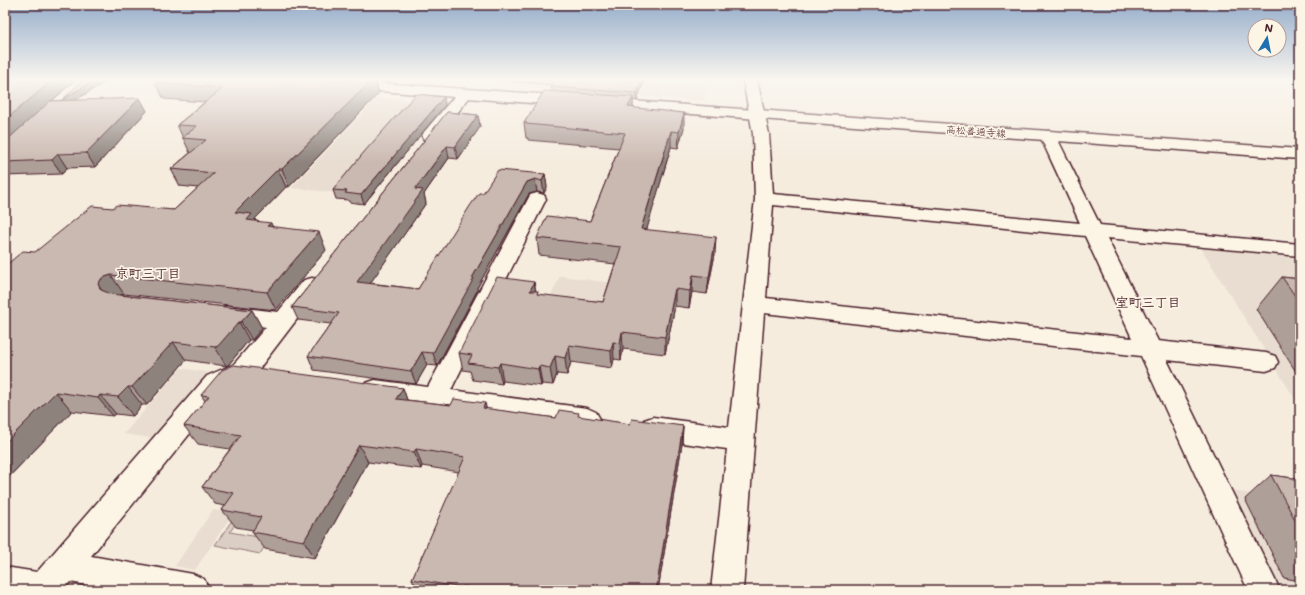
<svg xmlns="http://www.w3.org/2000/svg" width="1305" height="595" viewBox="0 0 1305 595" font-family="Mali,'Klee One',sans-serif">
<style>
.built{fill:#e8ddd0}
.green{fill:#dbcec4;stroke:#927678}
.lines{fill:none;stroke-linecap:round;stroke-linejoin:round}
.minor-casing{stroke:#4a1f2b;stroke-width:3}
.major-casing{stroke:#4a1f2b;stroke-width:3}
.minor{fill:#fcf5e5;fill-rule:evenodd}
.major{fill:#fcf5e5;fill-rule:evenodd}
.wall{fill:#ae9f98;stroke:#4a1f2b}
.shaded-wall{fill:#8d827c;stroke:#4a1f2b}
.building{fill:#cab9b1;stroke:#4a1f2b}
.labels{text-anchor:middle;stroke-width:3.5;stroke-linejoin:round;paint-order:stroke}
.far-street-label{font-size:10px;fill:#4a1f2b;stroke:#fcf5e5}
.neighbourhood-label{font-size:13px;font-weight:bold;fill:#4a1f2b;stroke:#fcf5e5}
</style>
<rect width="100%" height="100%" fill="#f5ecde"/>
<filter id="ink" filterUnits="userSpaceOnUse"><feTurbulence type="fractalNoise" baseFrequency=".025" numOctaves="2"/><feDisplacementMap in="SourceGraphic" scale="8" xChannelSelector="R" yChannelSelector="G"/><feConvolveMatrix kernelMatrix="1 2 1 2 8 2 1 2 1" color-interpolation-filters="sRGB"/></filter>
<g filter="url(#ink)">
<path class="built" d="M648 81 666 83 661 98 642 96Z
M667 83 706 85 704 101 663 98Z
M377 98 416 101 338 193 291 188Z
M1201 248 1300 258V407Z
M560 276 613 283 601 314 538 325Z
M181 368 217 374 158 439 124 434Z
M1230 491 1300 501V590H1277Z
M213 510 233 513 195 570 175 566Z"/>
<path class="green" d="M235 516 240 517 230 532 269 539 260 554 215 545Z"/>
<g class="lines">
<g class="minor-casing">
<path id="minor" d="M743 80H757L769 134 773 194 1080 223 1040 136 1042 132 1048 131 1054 132 1056 136 1100 225 1300 244V256L1107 238 1158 341 1266 353 1275 356 1278 362 1275 368 1266 371 1167 360 1280 590H1248L1141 356 764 313 743 590H711L727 449 653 439 644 436 640 428 644 420 653 417 729 427 755 199 753 134ZM773 205 1085 236 1132 338 766 298Z
M464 89 469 91 472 94 436 140 430 141 424 140 422 136 424 132 459 91Z
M537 193 544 195 546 199 451 390 587 408 596 412 600 419 596 426 587 430 375 400 366 397 362 390 366 383 375 380 428 387 528 199 530 195Z
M312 278 320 280 323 285 252 378 225 390 91 556 193 574 204 579 209 590H112L70 582 63 590H5V567L37 572 207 376 234 364 266 327 219 320 216 314 219 308 227 306 278 312 304 280Z"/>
</g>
<g class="major-casing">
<path id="major" d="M348 81 569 96 574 98 577 101 574 104 569 106 343 88 341 85 343 82Z
M603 99 1300 149V159L598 107 595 104 598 101Z"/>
</g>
<use href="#minor" class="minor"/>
<use href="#major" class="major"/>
</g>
<path class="wall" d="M5 80H75L52 101 63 100 83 80H105L106 81 76 100 147 111 95 167 67 168 62 174 5 176Z
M160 80H392L389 83 375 82 379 93 289 187H286L255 219 256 221 272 227 326 250 276 310 124 294 120 295 252 310 262 328 252 340H249L229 364 226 366 186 360 147 405H142L133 416 116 414 113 416 72 411 5 481 35 252 113 208 174 210 198 188 180 186 171 169 190 153 177 125 205 102 164 99 155 83Z
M494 80H645L637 100H633V108L684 128 678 148 671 147 646 230 715 254 707 294 692 292 689 308 675 306 665 354 623 349 621 360 614 359 612 368 571 362 567 375 557 374 553 385 542 384 541 386 503 381 502 384 473 380 470 371 463 370 459 353 534 282 536 291 539 295 603 302 615 264 539 255 537 238 590 221 619 148 528 140V138H526L524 123 552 91 551 87 552 85Z
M444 97 445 105 364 204 349 202 348 200 336 199 333 190Z
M447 112 478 115 480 127 458 159 449 158 424 194 426 203 370 283 418 289 483 193 545 174 547 187 544 193 537 192 529 194 477 288V291L437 366 427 365 416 384 314 370 308 356 331 324 298 320 292 307Z
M1282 277 1300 279V378L1256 309Z
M403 388 407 400 487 409 556 418 579 417 630 424 683 426 682 444 658 590H418L412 579 459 472 422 466 421 469 368 462 315 558 265 549 252 532 253 530 236 527 222 510 225 506 215 504 202 487 230 449 198 444 184 426 205 401 201 395Z
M1271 475 1300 479V581L1284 578 1245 499Z"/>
<path class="shaded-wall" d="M53 80H75L5 142V120Z
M94 80H105L106 81 66 106 62 100Z
M372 80H375L379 93 289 187 282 169Z
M388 80H392L389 83Z
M642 80H645L637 100V93Z
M444 97 445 105 364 204 361 195Z
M633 97V112L628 107Z
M140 98 147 111 95 167 86 153Z
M684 113V128L678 148 679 132Z
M478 115 480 127 458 159 455 147Z
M671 131V147L642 246 641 229Z
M447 146 449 158 424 194 426 203 362 295 357 282 415 189Z
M58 154 67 168 62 174 52 160Z
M278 169 286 187 255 219 261 232 235 212Z
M545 174 547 187 544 193 542 181Z
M535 179 537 192 529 194 477 288V291L437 366 433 353 472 278 527 182Z
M271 223 279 241 267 226Z
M319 232 326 250 276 310 267 292Z
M716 237 715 254 707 294 709 277Z
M111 275 124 294 115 297 101 290 98 284 102 278Z
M693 275 692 292 689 308 690 291Z
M534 282 537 299 530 291Z
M675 289V306L665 354V337Z
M252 310 262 328 252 340 241 322Z
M239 322 249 340 229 364 226 366 215 347Z
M622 332 623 349 621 360 620 343Z
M173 342 186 360 147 405 132 387Z
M613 342 614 359 612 368 611 351Z
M569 345 571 362 567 375 565 358Z
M422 352 427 365 416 384 411 371Z
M555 356 557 374 553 385 550 368Z
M500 363 503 381 502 384 498 367Z
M539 366 542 384 541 386 538 369Z
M128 387 142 405 133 416 118 397Z
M403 388 409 406 396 399Z
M56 392 72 411 5 481V443Z
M100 395 116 414 113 416 98 398Z
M485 403 490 421 483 408Z
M683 426 682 444 658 590H656Z
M359 445 368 462 315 558 304 541Z
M416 449 422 466 421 469 414 452Z"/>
<path class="building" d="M5 80H53L5 120Z
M83 80H94L62 100Z
M160 80H372L282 169H278L235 212 252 214 247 220 271 223 267 226 319 232 267 292 111 275 102 278 98 284 101 290 111 294 252 310 241 322H239L218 346 215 347 173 342 132 387H128L118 397 100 395 98 398 56 392 5 443V266L23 251 35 252 92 206 113 208 117 205 174 210 214 173 171 169 206 140 182 138 197 126 177 125 223 88 155 83Z
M555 80H642L637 93 551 87Z
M544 91 633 97 628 107 684 113 679 132 671 131 641 229 716 237 709 277 693 275 690 291 675 289 665 337 622 332 620 343 613 342 611 351 569 345 565 358 555 356 550 368 539 366 538 369 500 363 498 367 468 363 472 355 459 353 497 277 534 282 530 291H538L537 294 603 302 621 247 537 238 547 216 590 221 625 133 526 124 527 123H524Z
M416 94 444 97 361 195 345 193 347 191 333 190 365 151Z
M140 98 86 153 58 154 52 160 5 162V142L50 101Z
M447 112 478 115 455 147 447 146 415 189 423 190 357 282 418 289 470 206 479 193H483L498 170 545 174 542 181 535 179 527 182 472 278H474L433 353 422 352 411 371 308 356 339 313 292 307Z
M1282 277 1300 279V303Z
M234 365 403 388 396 399 451 405 454 399 485 403 483 408 556 418 559 410 579 413 578 416 630 424 632 419 683 426 656 590H485L463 586V588L412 579 465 457 416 449 414 452 359 445 304 541 252 532 261 517 222 510 234 493 202 487 241 435 184 426 209 396 201 395 222 370Z
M1271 475 1300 479V529Z"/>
</g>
<linearGradient id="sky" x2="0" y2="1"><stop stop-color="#95adca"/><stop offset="0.49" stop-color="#faf6f0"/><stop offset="1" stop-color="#faf6f0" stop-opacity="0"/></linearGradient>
<rect width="1305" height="163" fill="url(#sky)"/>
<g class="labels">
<g class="far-street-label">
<text transform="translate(976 131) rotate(4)" y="4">高松善通寺線</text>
</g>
<g class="neighbourhood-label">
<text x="148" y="278">京町三丁目</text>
<text x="1148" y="307">室町三丁目</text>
</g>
</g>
<rect width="1305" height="595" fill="none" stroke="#fcf5e5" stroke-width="20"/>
<rect x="10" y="10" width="1285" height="575" fill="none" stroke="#4a1f2b" stroke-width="1.5" filter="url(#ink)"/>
<g transform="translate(1267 38) rotate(10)"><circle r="19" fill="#fcf5e5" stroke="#b59f9b"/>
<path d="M0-3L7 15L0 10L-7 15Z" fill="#1f6fb2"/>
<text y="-6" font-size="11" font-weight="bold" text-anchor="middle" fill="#4a1f2b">N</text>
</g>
</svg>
